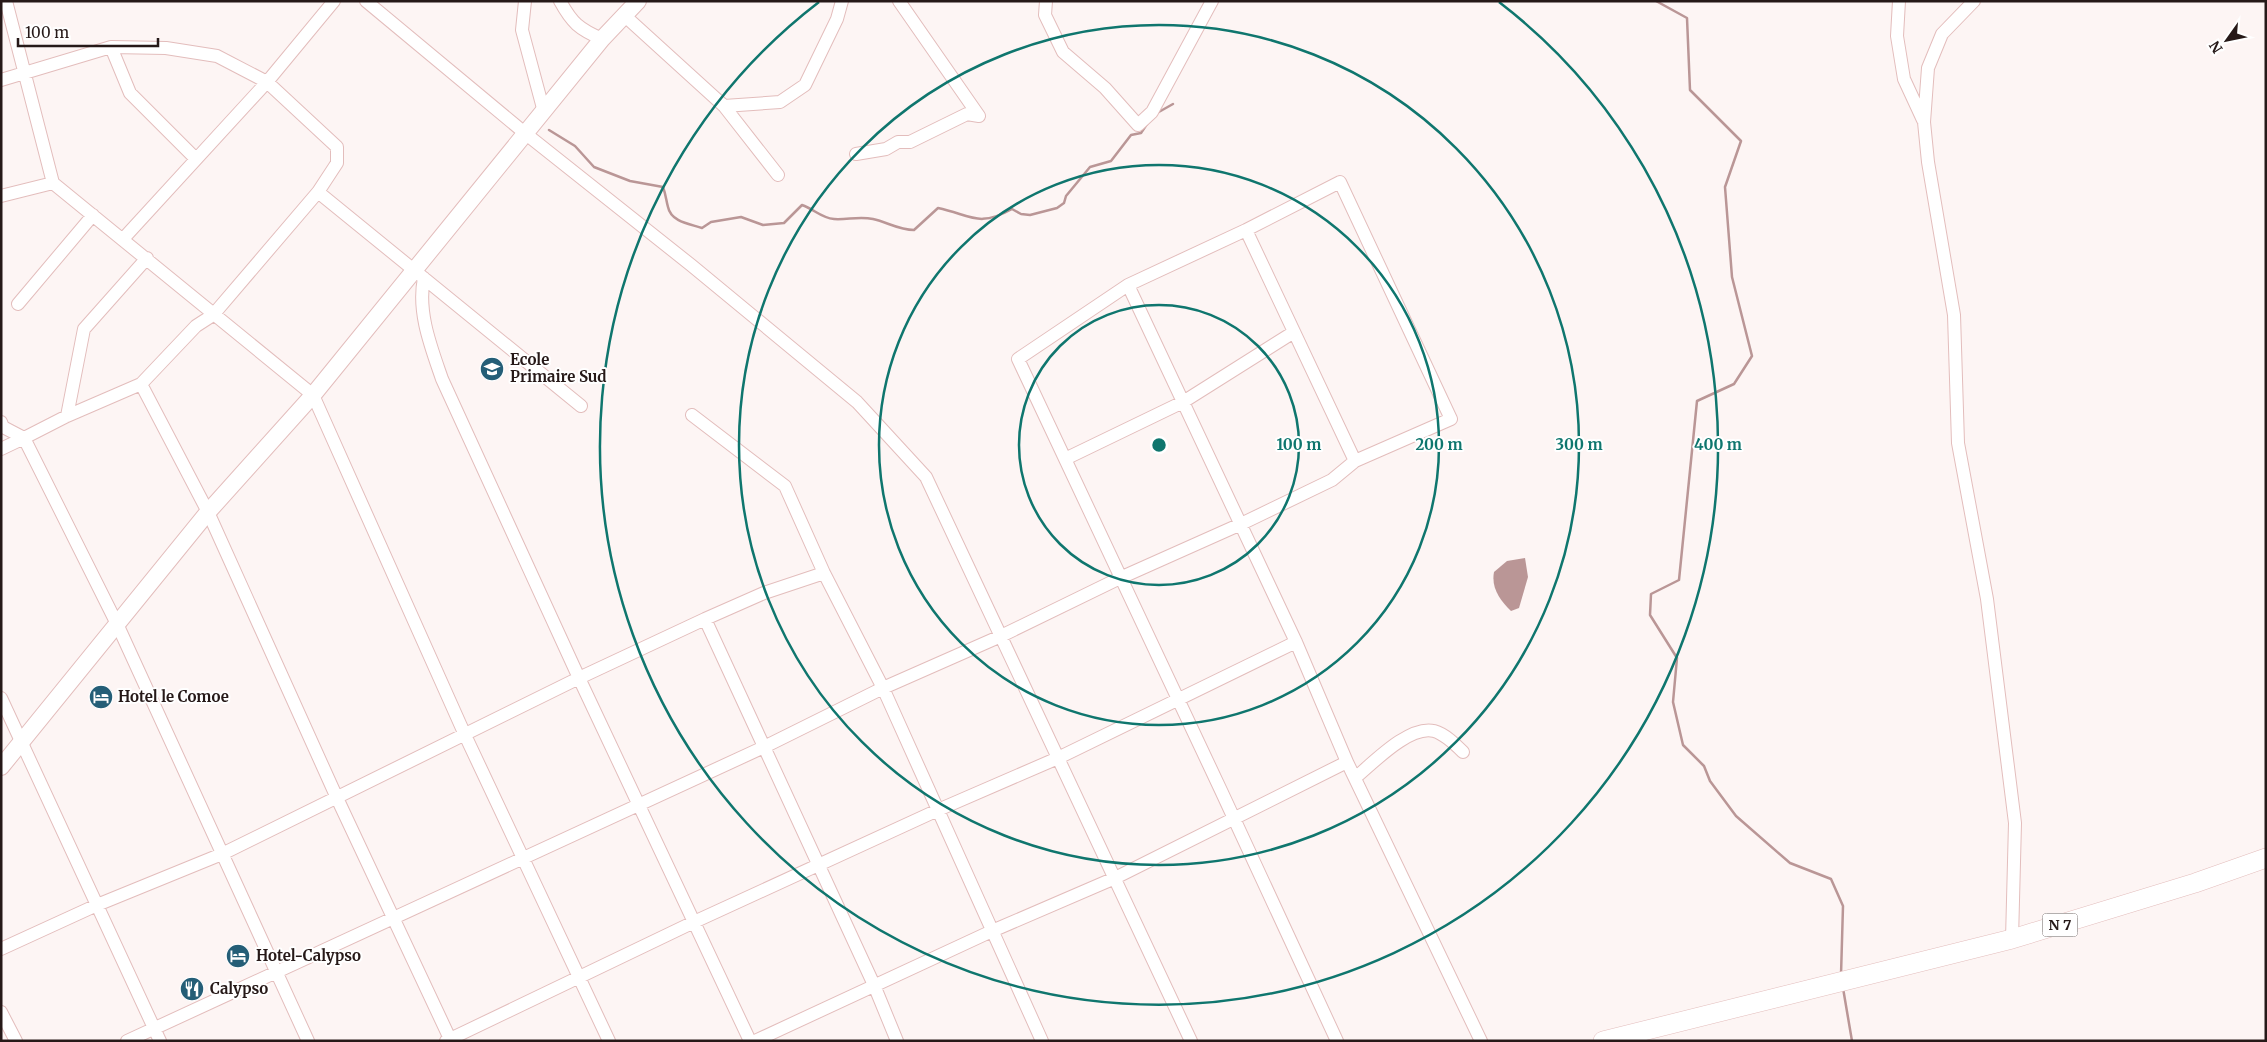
<svg xmlns="http://www.w3.org/2000/svg" width="2267" height="1042" viewBox="0 0 2267 1042" font-family="Merriweather,serif">
<style>
.water{fill:#ba9696}
.lines{fill:none;stroke-linecap:round;stroke-linejoin:round}
.stream{stroke:#ba9696;stroke-width:2.5}
.minor-casing{stroke:#e3bdbc;stroke-width:14}
.major-casing{stroke:#e3bdbc;stroke-width:18}
.highway-casing{stroke:#e3bdbc;stroke-width:20}
.minor{stroke:#fff;stroke-width:12}
.major{stroke:#fff;stroke-width:16}
.highway{stroke:#fff;stroke-width:19}
.ring{fill:none;stroke:#0f766e;stroke-width:2.5}
.labels{text-anchor:middle;stroke-width:4;stroke-linejoin:round;paint-order:stroke}
.shield{fill:#fff;stroke:#675e5d;stroke-width:1}
.shield-label{font-size:14px;font-weight:bold;fill:#261918}
.poi-label{font-size:15px;font-weight:bold;fill:#261918;stroke:#fff;text-anchor:start}
.centre{fill:#0f766e;stroke:#fff;stroke-width:2.5}
.ring-label{font-size:15px;text-anchor:middle;font-weight:bold;fill:#0f766e;stroke:#fff;stroke-width:4;stroke-linejoin:round;paint-order:stroke}
</style>
<rect width="100%" height="100%" fill="#fdf5f4"/>
<path class="water" d="M1525 558 1528 577 1519 608 1511 611C1500 600 1491 588 1494 572L1507 561Z"/>
<g class="lines">
<path class="stream" d="M1656 1 1687 18 1690 90 1741 141 1725 187 1732 277 1752 356 1734 384 1697 401 1679 580 1651 594 1650 615 1677 658 1673 702 1683 745 1704 766 1710 781 1736 816 1790 863 1831 879 1843 906 1841 975
M1157 113 1173 104
M549 130 575 146 594 167 630 181 663 187C666 195 666 200 668 207 671 222 690 224 702 228L711 222 741 217 763 225 784 223 802 205C814 209 821 218 834 219 847 220 859 216 873 219 887 222 899 230 914 230L938 208C971 215 978 228 1012 209L1021 214 1030 215 1057 208 1064 203 1066 196 1090 167 1111 161 1131 135 1141 133 1147 124
M1843 988 1852 1041"/>
<g class="minor-casing">
<path id="minor" d="M6 1 53 183 313 395 465 735 609 1041
M366 1 526 134 691 265 857 402 926 477 1191 1041
M525 1 522 30 544 112
M560 1C572 23 579 29 602 39
M1046 1 1045 15 1063 52 1105 88 1138 125 1152 112 1212 1
M1899 1 1897 36 1904 79 1923 120
M1974 1 1942 34 1928 68 1924 122 1928 162 1954 315 1958 443 1987 599 2015 823 2012 939
M625 16 724 106 778 175
M111 47 130 93 196 159
M1 80 111 47 166 48 217 56 267 82 337 147V163L318 192 213 315 196 326 141 384 67 416 24 438 3 427 1 422
M724 106 780 102 805 85 837 19 842 1
M856 154 886 149 898 142H910L967 114 979 116 899 1
M318 192 581 406
M1 196 53 183
M1246 230 1355 461
M123 239 267 82 334 1
M424 278C417 312 431 347 442 379L579 678 750 1041
M1128 285 1296 642 1347 762 1481 1041
M18 304 93 215
M141 384 208 512 337 798 451 1041
M692 415 785 486 824 573 883 688 1042 1041
M67 416 84 329 147 258
M1 449 24 438 118 626 308 1041
M1065 459 1183 402 1294 332
M705 619 874 985 897 1041
M1 698 160 1041
M1355 778C1373 763 1409 725 1434 731 1445 734 1455 744 1463 752
M1 949 97 905 222 854 579 678 705 619 764 593 824 573
M1 1012 16 1041
M127 1041 764 747 883 688 1001 636 1120 578 1241 524 1332 480 1355 461 1451 419 1340 182 1246 230 1128 285 1018 359C1126 586 1232 813 1337 1041
M446 1041 694 922 938 810 1058 758 1296 642
M755 1041 992 931 1115 878 1347 762"/>
</g>
<g class="major-casing">
<path id="major" d="M1 767 208 512 313 395 602 39 638 1"/>
</g>
<g class="highway-casing">
<path id="highway" d="M1603 1041 2012 939 2195 883 2266 858"/>
</g>
<use href="#minor" class="minor"/>
<use href="#major" class="major"/>
<use href="#highway" class="highway"/>
</g>
<g class="ring">
<circle cx="1159" cy="445" r="140"/>
<circle cx="1159" cy="445" r="280"/>
<circle cx="1159" cy="445" r="420"/>
<path d="M1499 2A559 559 0 1 1 819 2"/>
</g>
<defs>
<g id="school-disc" transform="scale(1.25)"><circle r="9.5" fill="#245e77" stroke="#fff"/><path d="M0-5L7-2L0 1L-7-2ZM-4 1L0 2.5L4 1V4Q0 6-4 4Z" fill="#fff"/></g>
<g id="hotel-disc" transform="scale(1.25)"><circle r="9.5" fill="#245e77" stroke="#fff"/><path d="M-6-4.5h1.5V1H6V5H4.5V3h-9V5H-6ZM-4 0a1.8 1.8 0 1 1 3.6 0ZM.5 0V-2.5h3Q6-2.5 6 0Z" fill="#fff"/></g>
<g id="restaurant-disc" transform="scale(1.25)"><circle r="9.5" fill="#245e77" stroke="#fff"/><path d="M-5-6h1v4h1v-4h1v4h1v-4h1v5L-1.5 .5V6h-2V.5L-5-1ZM5-6V6H3V1.5H1.5Q1.5-4 5-6Z" fill="#fff"/></g>
</defs>
<g fill-rule="evenodd">
<use href="#school-disc" x="492" y="369"/>
<use href="#hotel-disc" x="101" y="697"/>
<use href="#hotel-disc" x="238" y="956"/>
<use href="#restaurant-disc" x="192" y="989"/>
</g>
<g class="labels">
<rect class="shield" x="2042.5" y="913.5" width="35" height="23" rx="4"/>
<g class="shield-label">
<text x="2060" y="930">N 7</text>
</g>
<g class="poi-label">
<text x="510" y="365">Ecole<tspan x="510" dy="17">Primaire Sud</tspan></text>
<text x="118" y="702">Hotel le Comoe</text>
<text x="256" y="961">Hotel-Calypso</text>
<text x="210" y="994">Calypso</text>
</g>
</g>
<circle cx="1159" cy="445" r="8" class="centre"/>
<g class="ring-label">
<text x="1299" y="450">100 m</text>
<text x="1439" y="450">200 m</text>
<text x="1579" y="450">300 m</text>
<text x="1718" y="450">400 m</text>
</g>
<rect width="2267" height="1042" fill="none" stroke="#261918" stroke-width="5"/>
<g transform="translate(2227 40) rotate(237)" stroke="#ffffff" stroke-width="4" paint-order="stroke">
<path d="M0-4L9 19L0 12L-9 19Z" fill="#261918"/>
<text y="-8" font-size="14" font-weight="bold" text-anchor="middle" fill="#261918">N</text>
</g>
<path d="M18 38v8h140v-8" fill="none" stroke="#261918" stroke-width="2.5"/>
<text x="25" y="38" font-size="15" fill="#261918" stroke="#ffffff" stroke-width="4" paint-order="stroke">100 m</text>
</svg>
